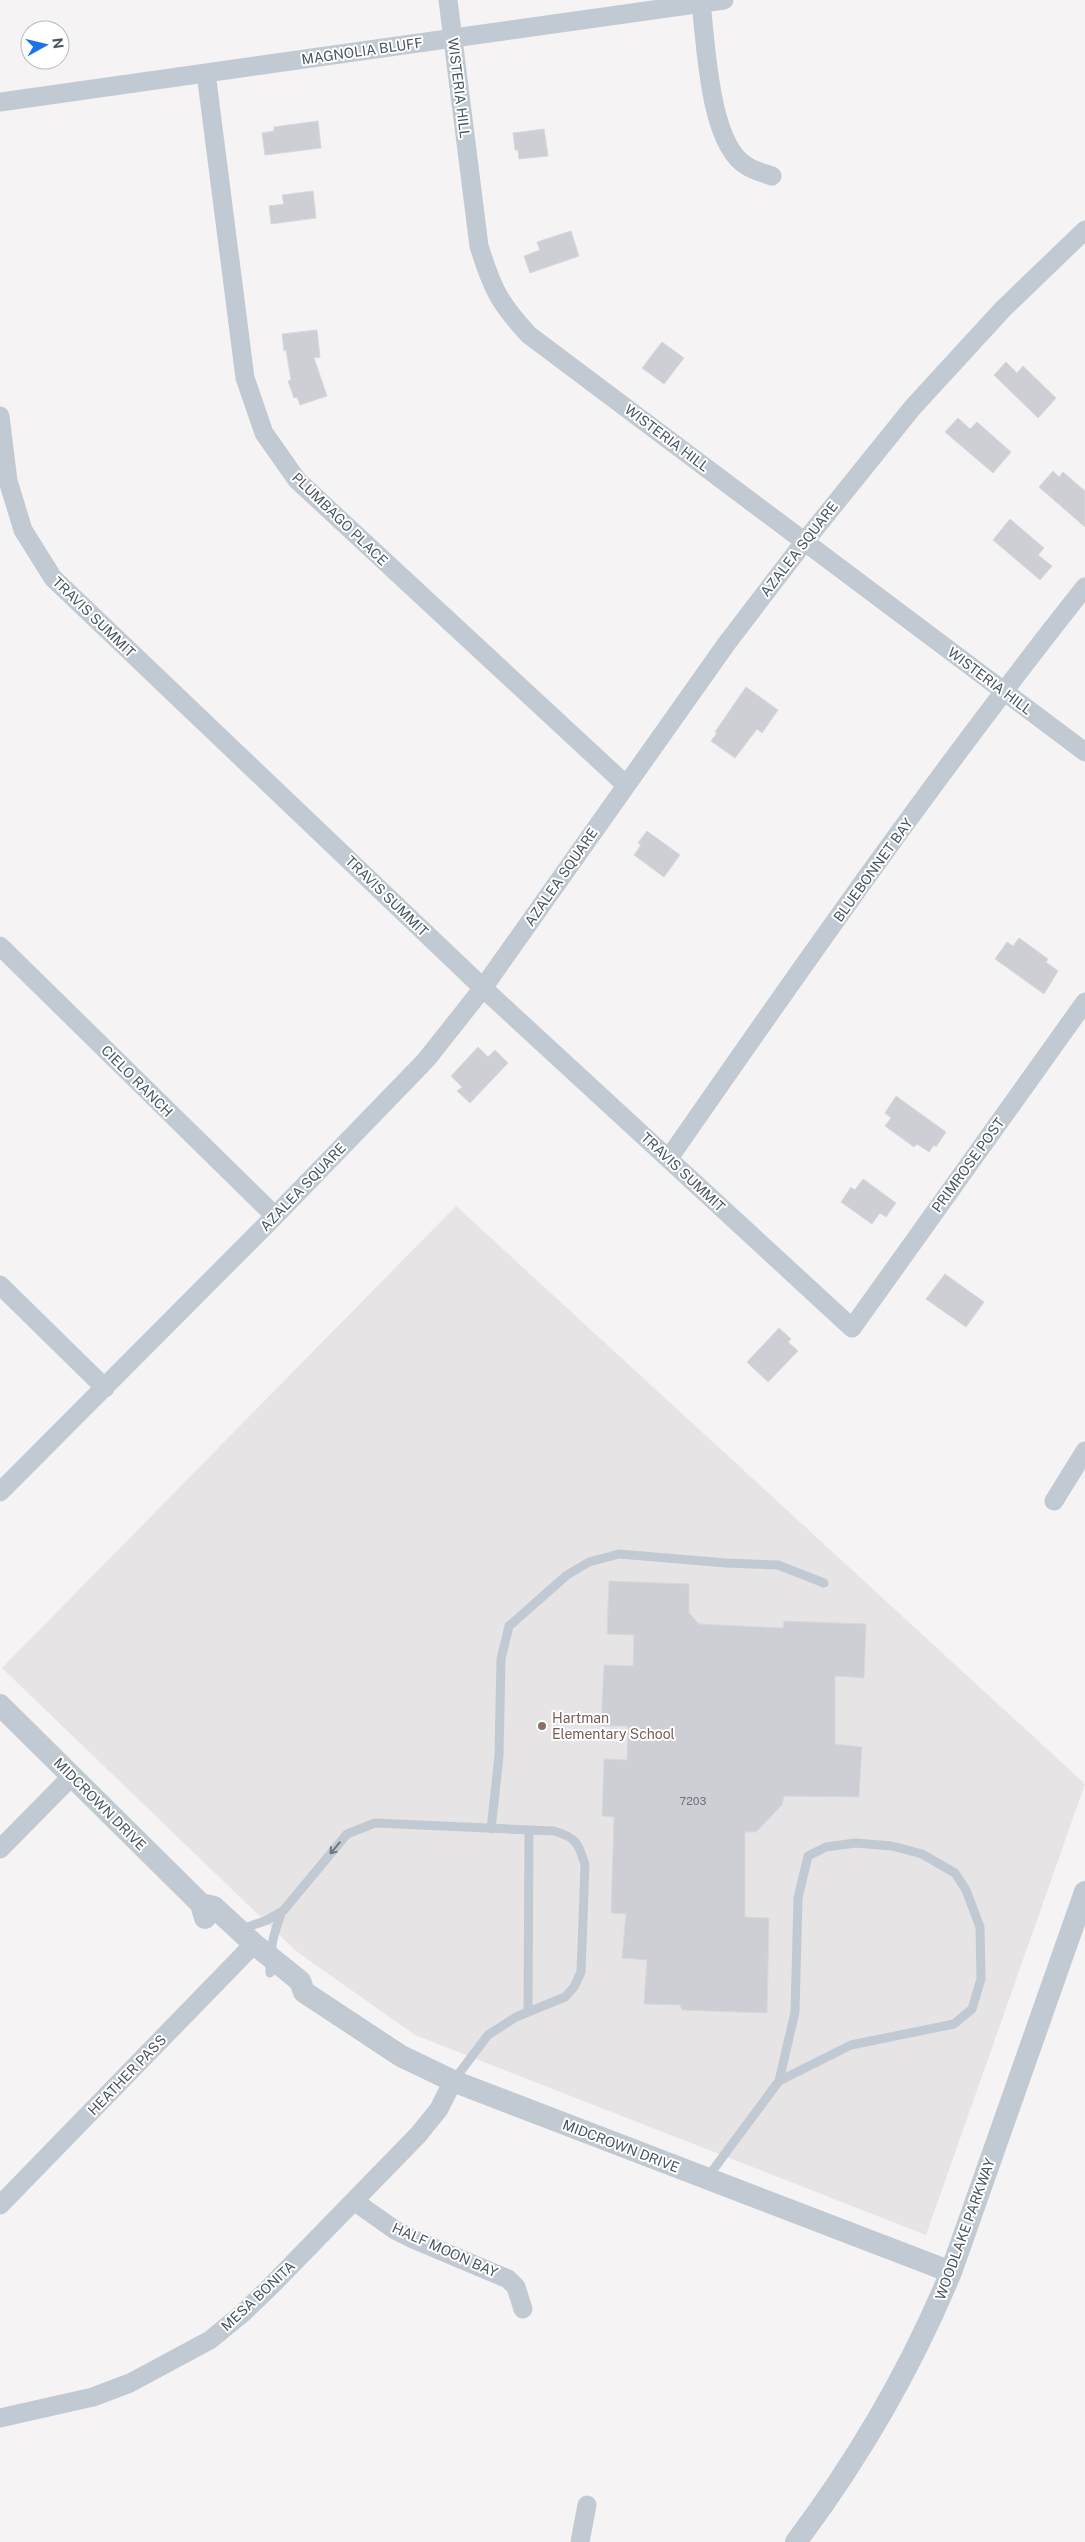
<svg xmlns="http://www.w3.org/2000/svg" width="1085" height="2542" viewBox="0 0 1085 2542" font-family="'Public Sans',sans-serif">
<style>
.education{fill:#e6e4e5}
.building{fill:#cdcfd5;stroke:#d7d9de}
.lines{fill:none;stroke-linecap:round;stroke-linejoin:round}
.service{stroke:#c1cad2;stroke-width:9}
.minor{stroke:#c1cad2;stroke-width:19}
.tertiary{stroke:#c1cad2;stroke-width:22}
.oneway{stroke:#6e7983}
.education-dot{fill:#8d6e63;stroke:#fff;stroke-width:2}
.labels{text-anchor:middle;stroke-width:4;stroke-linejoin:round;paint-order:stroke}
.number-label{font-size:11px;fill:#6b747e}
.street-label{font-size:14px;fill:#4a5661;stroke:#fff}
.education-label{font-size:14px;fill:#785e54;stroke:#fff;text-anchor:start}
</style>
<rect width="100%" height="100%" fill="#f5f3f3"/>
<path class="education" d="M456 1206 1085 1784 926 2235 415 2035 296 1951 2 1668Z"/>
<path class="building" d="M318 121 321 148 265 155 262 133 274 131V127Z
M544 129 548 156 519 159 518 150H515L513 133Z
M313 191 316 218 271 224 269 206 284 204 282 195Z
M571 231 579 256 530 273 524 256 540 250 537 242Z
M317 330 320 357 314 358 327 396 300 405 297 397 294 398 288 381 291 380 286 350 284 351 282 334Z
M662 342 684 358 664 384 642 368Z
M1006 362 1017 373 1023 366 1056 398 1038 418 994 375Z
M958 418 970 429 977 422 1011 452 993 473 945 432Z
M1053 471 1059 477 1063 472 1085 491V527L1039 487Z
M1010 519 1044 548 1038 555 1052 566 1040 580 993 540Z
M746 687 778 710 762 733 757 729 735 758 711 741 717 733 715 732Z
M647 831 680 855 664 877 634 855 641 845 638 843Z
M1019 938 1048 959 1046 962 1058 971 1044 994 995 959 1007 942 1013 946Z
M478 1047 488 1057 495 1050 508 1063 470 1103 457 1091 462 1087 451 1076Z
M896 1096 946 1132 936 1147 934 1145 929 1152 917 1144 914 1147 885 1126 891 1118 885 1113Z
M863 1179 896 1203 886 1217 880 1213 872 1224 841 1202 851 1187 855 1190Z
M945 1274 984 1302 966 1327 926 1299Z
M779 1328 791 1339 788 1342 798 1351 768 1382 747 1362Z
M609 1581 689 1584V1613L699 1624 783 1628 784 1621 866 1624 864 1678 835 1676V1744L862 1747 859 1797 784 1796 782 1805 756 1832H745V1917L769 1918 767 2013 682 2010 680 2005 644 2004 647 1960 622 1958 626 1914 611 1913 614 1817 602 1816 604 1759 627 1760 628 1726H601L604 1665 633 1666 634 1635 607 1634Z"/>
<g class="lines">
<path class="service" d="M491 1829 499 1756 501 1659 509 1626 567 1575 589 1562 619 1554 726 1563 778 1565 824 1583
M242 1929 265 1921 283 1911 347 1834 375 1823 554 1831C576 1837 579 1844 585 1865L581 1972 574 1987 565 1997 516 2017 488 2035 454 2080
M270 1973C269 1950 274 1933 282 1911
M528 2012 529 1830
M707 2178 779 2081 851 2045 954 2024 972 2009 981 1979 980 1927 966 1890 955 1873 922 1854 892 1846 855 1843 826 1847 808 1856 798 1898 795 2012 779 2081"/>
<path class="minor" d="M448 0 479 246C492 288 499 303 529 335L1085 752
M701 3C706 43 709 145 747 166 754 171 764 173 772 176
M206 73 245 378 264 433 297 480 626 785
M0 102 724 0
M0 416 8 481 23 530 53 578 483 988 852 1328 1085 1002
M0 946 275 1216
M669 1158C803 965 939 771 1085 587
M0 1285 105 1388
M0 1492 275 1216 426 1060 483 988 727 643 805 541 913 407 1003 309 1085 230
M1054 1501 1085 1451
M0 1849 72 1776
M354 2201 395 2230 413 2239 508 2279 516 2287 523 2309
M0 2205 254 1944
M0 2418 93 2397 130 2383 210 2340 243 2313 271 2286 418 2135 439 2109 453 2081
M580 2542 587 2505"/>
<path class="tertiary" d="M0 1705 201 1904 205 1918
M201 1904 214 1907 254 1944 300 1981 304 1992 401 2056 453 2081 951 2272
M796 2542C859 2458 911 2369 951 2272L1085 1892"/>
</g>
<defs><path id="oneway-shaft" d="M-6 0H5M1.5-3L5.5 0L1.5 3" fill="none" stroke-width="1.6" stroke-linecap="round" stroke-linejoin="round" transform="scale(1.25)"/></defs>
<use class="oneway" href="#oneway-shaft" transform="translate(335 1848) rotate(130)"/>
<circle class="education-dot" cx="542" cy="1726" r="5"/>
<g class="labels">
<g class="number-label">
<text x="693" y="1805">7203</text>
</g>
<g class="street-label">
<text transform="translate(362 51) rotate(-8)" y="5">MAGNOLIA BLUFF</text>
<text transform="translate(459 88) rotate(83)" y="5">WISTERIA HILL</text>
<text transform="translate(667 438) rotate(37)" y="5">WISTERIA HILL</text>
<text transform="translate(340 519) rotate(44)" y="5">PLUMBAGO PLACE</text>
<text transform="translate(799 549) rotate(-52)" y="5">AZALEA SQUARE</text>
<text transform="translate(94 617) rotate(44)" y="5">TRAVIS SUMMIT</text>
<text transform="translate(990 681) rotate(37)" y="5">WISTERIA HILL</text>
<text transform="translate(873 870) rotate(-54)" y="5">BLUEBONNET BAY</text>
<text transform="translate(561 877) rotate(-55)" y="5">AZALEA SQUARE</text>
<text transform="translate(387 896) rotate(44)" y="5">TRAVIS SUMMIT</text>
<text transform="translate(137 1081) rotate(45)" y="5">CIELO RANCH</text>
<text transform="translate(968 1165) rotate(-54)" y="5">PRIMROSE POST</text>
<text transform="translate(683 1172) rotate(43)" y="5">TRAVIS SUMMIT</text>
<text transform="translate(303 1187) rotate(-46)" y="5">AZALEA SQUARE</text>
<text transform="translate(100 1804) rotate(45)" y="5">MIDCROWN DRIVE</text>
<text transform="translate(127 2075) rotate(-46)" y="5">HEATHER PASS</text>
<text transform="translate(621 2146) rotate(21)" y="5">MIDCROWN DRIVE</text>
<text transform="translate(965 2229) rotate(-70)" y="5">WOODLAKE PARKWAY</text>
<text transform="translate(445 2250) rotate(24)" y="5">HALF MOON BAY</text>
<text transform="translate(258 2296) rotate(-43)" y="5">MESA BONITA</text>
</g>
<g class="education-label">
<text x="552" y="1723">Hartman<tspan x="552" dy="16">Elementary School</tspan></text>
</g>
</g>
<g transform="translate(45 45) rotate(82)"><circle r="24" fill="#ffffff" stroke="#b7bbc0"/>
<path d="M0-4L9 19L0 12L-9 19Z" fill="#1a73e8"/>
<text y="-8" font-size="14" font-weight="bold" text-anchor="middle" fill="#4a5661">N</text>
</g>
</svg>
